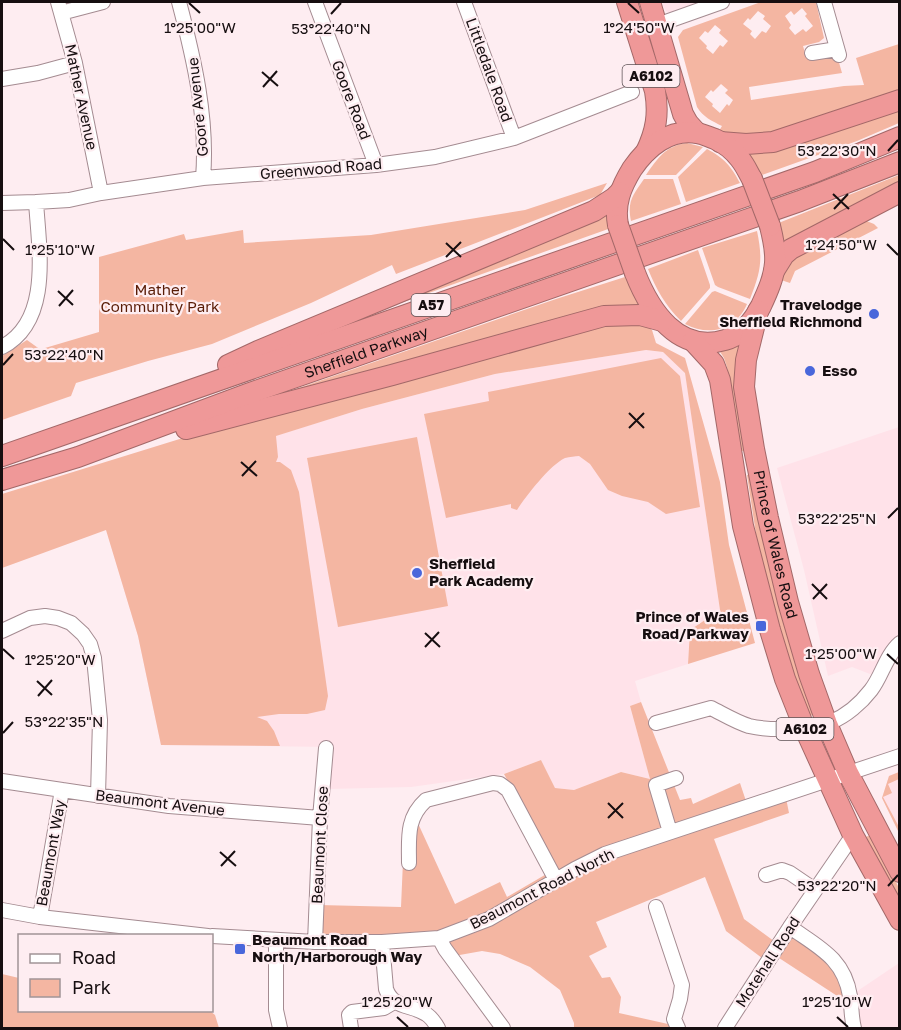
<svg xmlns="http://www.w3.org/2000/svg" width="901" height="1030" viewBox="0 0 901 1030" font-family="'Golos Text',sans-serif">
<style>
.built{fill:#ffe2e9}
.green{fill:#f4b6a2;fill-rule:evenodd}
.lines{fill:none;stroke-linecap:round;stroke-linejoin:round}
.minor-casing{stroke:#a48b91;stroke-width:16}
.highway-casing{stroke:#a36868;stroke-width:22}
.minor{stroke:#fff;stroke-width:14}
.highway{stroke:#ef9898;stroke-width:20}
.highway-bridge-casing{stroke:#a36868;stroke-width:22;stroke-linecap:butt}
.highway-bridge{stroke:#ef9898;stroke-width:20}
.ticks{fill:none;stroke:#160e10;stroke-width:2}
.poi-dot{fill:#4967db;stroke:#feedf1;stroke-width:2}
.labels{text-anchor:middle;stroke-width:4.5;stroke-linejoin:round;paint-order:stroke}
.shield{fill:#feedf1;stroke:#5c5154;stroke-width:1.5}
.shield-label{font-size:14px;font-weight:bold;fill:#160e10}
.street-label{font-size:15px;fill:#160e10;stroke:#feedf1}
.park-label{font-size:15px;fill:#591c06;stroke:#feedf1}
.poi-label{font-size:15px;font-weight:bold;fill:#160e10;stroke:#feedf1;text-anchor:start}
.ticks-label{font-size:15px;text-anchor:middle;fill:#160e10;stroke:#feedf1;stroke-width:4.5;stroke-linejoin:round;paint-order:stroke}
</style>
<rect width="100%" height="100%" fill="#feedf1"/>
<path class="built" d="M661 2H711L673 14 666 11Z
M646 350 663 352 685 372 720 610 690 630 688 664 635 681 641 702 630 706 650 779 621 772 574 790 555 788 541 760 504 774 411 787 328 789 332 747 161 745 138 636 108 536 265 439 362 409 495 374Z
M899 427V639L886 646 875 676 852 667 828 676 804 570 777 468Z
M899 772V833L882 798 889 776Z
M899 963V1028H858L856 992Z"/>
<path class="green" d="M761 2H816L824 38 819 42 803 46 806 56 808 57 836 52 842 73 749 87 751 100 844 86 864 85 856 58 899 44V94L782 134 739 140 719 131 722 126C712 121 703 117 697 107L678 37 683 30ZM802 8 807 14 805 16 813 26 806 32 803 29 795 35 789 28 791 25 785 16 791 11 794 15ZM758 11 765 16 763 19 771 26 766 33 762 31 755 39 750 34 752 31 743 24 748 18 750 20ZM715 25 721 30 719 33 728 41 723 47 720 45 713 54 706 48 707 46 699 38 705 31 708 33ZM721 84 728 90 725 93 733 100 729 106 727 104 720 113 712 106 713 104 705 97 711 90 713 92Z
M899 108V123L857 141 759 176 741 151 761 153Z
M687 143 703 147 676 175H646C658 158 665 146 687 143Z
M707 149C724 158 731 166 740 183L686 202 678 177Z
M899 175V183L779 249 776 224Z
M644 179H673L681 204 631 221C627 201 633 195 644 179Z
M607 183 600 195 396 274 392 265 311 303 212 344 148 361 76 383 71 396 2 420V356L27 340 41 350 45 348 99 332V257L184 234 186 240 243 230 244 243 371 235 525 210Z
M612 209 611 228 342 324Z
M864 220 874 224 878 228 795 271 790 283 781 280 788 262Z
M757 231C763 260 761 271 750 299L718 287 715 285 702 248Z
M698 250 710 285V288L681 321C665 305 656 289 648 269Z
M628 276 647 309 585 312 526 327 299 391 293 390 556 299Z
M715 291 747 304C736 330 709 337 685 324L712 292Z
M607 320 647 326 652 330 656 343 685 358 720 482 729 545 755 643 688 664 690 630 720 610 685 373 663 352 646 350 495 374 362 409 276 436 278 457 276 462H280L291 470 299 492 328 696 325 710 307 714H279L257 717 267 721 274 731 280 746 161 745 138 636 106 530 2 568V494L241 420Z
M741 339 738 357 748 450 742 451 727 367 724 358 717 347Z
M661 358 680 376 700 507 666 514 648 502 622 496 608 490 590 464 579 456C575 456 570 457 565 458 550 465 526 496 517 510L511 508V504L446 518 424 414 489 401 488 392Z
M417 437 448 606 338 627 307 458Z
M752 474 817 713 806 718 794 686 759 554 747 475Z
M641 702 680 800 691 798 693 804 740 783 749 810 786 798 789 813 714 839 744 919 782 947 793 931 830 957 851 1005 776 956 770 964 726 931 705 877 596 922 607 947 589 956 602 978 610 977 621 997 619 1013 668 1024 670 1028H574V1023L560 990 530 967 500 954 482 951 454 956 441 939 317 937 319 905 401 907 403 861 416 819 455 904 500 882 507 897 555 869 504 774 541 760 555 788 574 790 621 772 650 779 630 706Z
M899 772V779L888 784 892 793 883 797 899 827V833L882 798 889 776Z
M872 834 899 888V909L862 839Z
M2 974 19 978 20 1010 210 1011 215 1015 219 1028H2Z"/>
<g class="lines">
<g class="minor-casing">
<path id="minor" d="M58 2 75 63 101 193
M179 2C194 59 208 119 203 178
M315 2 376 165
M464 2 514 138
M824 2 839 55
M61 13 103 2
M657 25 722 2
M812 53 837 49
M2 79 38 73 75 63
M2 203 36 202 69 200 101 193 203 178 376 165 435 157 514 138 632 92
M2 347C52 321 39 249 36 202
M2 631 30 618 45 616 58 618 71 623 83 634 90 644 94 658 100 720 98 796
M656 723 711 708C723 714 736 722 749 726 770 731 811 730 831 722 846 716 861 703 871 690 882 676 886 655 900 643
M2 781 169 806 320 818
M670 832 656 785 676 778
M409 863C409 838 406 818 426 800L493 783 500 784 508 790 556 880
M766 875 782 870 790 873 815 890
M656 907 682 985 680 999 674 1019 678 1028
M2 910 40 917 208 936
M40 917 62 790
M790 927C818 947 844 958 850 996 852 1007 851 1017 854 1028
M212 936 315 942H382L439 938 489 919 575 869 605 854 900 756
M439 938 445 949 503 1028
M276 940V1010L280 1028
M315 942 320 818 326 748
M382 942 386 989C393 1009 411 1004 426 1014 431 1017 435 1023 438 1028
M351 1028 349 1015 352 1012 384 1008 394 1002
M725 1028 790 927 853 835"/>
</g>
<g class="highway-casing">
<g id="highway">
<path d="M627 2 655 91C659 114 656 131 646 152"/>
<path d="M650 2 683 114 688 123 697 133"/>
<path d="M720 142 746 144 773 142 900 100"/>
<path d="M618 225C614 204 621 187 632 169 647 147 670 128 697 133 703 134 709 137 715 139 724 143 734 151 740 159 745 165 748 172 752 179"/>
<path d="M774 271 784 255 791 249 900 192"/>
<path d="M635 273C650 311 678 354 725 340 742 335 753 322 761 306 767 293 774 278 775 263 776 251 773 238 770 226"/>
<path id="s1" d="M758 311 746 360 744 387 754 449 768 518 788 602 809 674 827 724 848 773 900 872"/>
<path d="M693 341 714 364 720 380 743 526 770 630 785 679 804 727 853 835 900 920"/>
<path d="M228 365 258 351 594 211 614 198 620 192"/>
<path d="M186 429 392 375 604 316 640 315 662 321"/>
<path d="M2 456 815 172 900 137"/>
<path id="s2" d="M2 480 78 457 247 394 800 201 900 162"/>
</g>
</g>
<use href="#minor" class="minor"/>
<use href="#highway" class="highway"/>
<g class="highway-bridge-casing">
<path id="highway-bridge" d="M752 179 770 226
M618 225 635 273"/>
</g>
<use href="#highway-bridge" class="highway-bridge"/>
</g>
<path class="ticks" d="M189 3 200 13M628 3 639 13M331 14 341 3M262 72 278 86M263 87 277 71M888 151 898 140M833 194 849 209M834 209 848 194M3 239 14 250M446 243 461 257M887 244 898 255M446 257 461 242M58 291 73 305M59 306 73 290M3 365 13 354M629 413 644 428M629 428 644 413M241 462 257 476M242 476 256 461M888 518 898 508M812 584 827 599M813 599 827 584M425 633 440 647M425 647 439 632M3 649 14 659M887 654 898 664M37 681 52 695M38 696 52 680M3 733 13 722M608 803 623 818M608 818 623 803M220 852 236 866M221 866 235 851M888 886 898 875M397 1017 408 1027M837 1017 848 1027"/>
<g class="poi-dot">
<circle cx="874" cy="314" r="6"/>
<circle cx="810" cy="371" r="6"/>
<circle cx="417" cy="573" r="6"/>
<rect x="755" y="620" width="12" height="12" rx="3"/>
<rect x="234" y="943" width="12" height="12" rx="3"/>
</g>
<g class="labels">
<g class="shield">
<rect x="622.5" y="65" width="57" height="22" rx="4.5"/>
<rect x="411.5" y="294" width="39" height="22" rx="4.5"/>
<rect x="776.5" y="718" width="57" height="22" rx="4.5"/>
</g>
<g class="shield-label">
<text x="651" y="81">A6102</text>
<text x="431" y="310">A57</text>
<text x="805" y="734">A6102</text>
</g>
<g class="street-label">
<text transform="translate(489 70) rotate(70)" y="5">Littledale Road</text>
<text transform="translate(81 97) rotate(78)" y="5">Mather Avenue</text>
<text transform="translate(351 100) rotate(69)" y="5">Goore Road</text>
<text transform="translate(198 107) rotate(-96)" y="5">Goore Avenue</text>
<text transform="translate(321 169) rotate(-5)" y="5">Greenwood Road</text>
<text dy="5" stroke="none"><textPath href="#s2" startOffset="386">Sheffield Parkway</textPath></text>
<text dy="5" stroke="none"><textPath href="#s1" startOffset="238">Prince of Wales Road</textPath></text>
<text transform="translate(160 803) rotate(7)" y="5">Beaumont Avenue</text>
<text transform="translate(320 845) rotate(-87)" y="5">Beaumont Close</text>
<text transform="translate(51 853) rotate(-80)" y="5">Beaumont Way</text>
<text transform="translate(542 889) rotate(-27)" y="5">Beaumont Road North</text>
<text transform="translate(768 962) rotate(-57)" y="5">Motehall Road</text>
</g>
<g class="park-label">
<text x="160" y="295">Mather<tspan x="160" dy="17">Community Park</tspan></text>
</g>
<g class="poi-label">
<text x="862" y="310" text-anchor="end">Travelodge<tspan x="862" dy="17">Sheffield Richmond</tspan></text>
<text x="822" y="376">Esso</text>
<text x="429" y="569">Sheffield<tspan x="429" dy="17">Park Academy</tspan></text>
<text x="749" y="622" text-anchor="end">Prince of Wales<tspan x="749" dy="17">Road/Parkway</tspan></text>
<text x="252" y="945">Beaumont Road<tspan x="252" dy="17">North/Harborough Way</tspan></text>
</g>
</g>
<g class="ticks-label">
<text x="200" y="33">1°25'00"W</text>
<text x="639" y="33">1°24'50"W</text>
<text x="331" y="34">53°22'40"N</text>
<text x="837" y="156">53°22'30"N</text>
<text x="841" y="250">1°24'50"W</text>
<text x="60" y="255">1°25'10"W</text>
<text x="64" y="360">53°22'40"N</text>
<text x="837" y="524">53°22'25"N</text>
<text x="841" y="659">1°25'00"W</text>
<text x="60" y="665">1°25'20"W</text>
<text x="64" y="727">53°22'35"N</text>
<text x="837" y="891">53°22'20"N</text>
<text x="397" y="1007">1°25'20"W</text>
<text x="837" y="1007">1°25'10"W</text>
</g>
<rect width="901" height="1030" fill="none" stroke="#160e10" stroke-width="6"/>
<rect x="18" y="934" width="195" height="78" fill="#feedf1" stroke="#a19497" stroke-width="1.5"/>
<rect x="30" y="954" width="30" height="9" fill="#ffffff" stroke="#a19497" stroke-width="1.5"/>
<text x="72" y="964" font-size="18" fill="#160e10">Road</text>
<rect x="30" y="979" width="30" height="18" fill="#f4b6a2" stroke="#a19497" stroke-width="1.5"/>
<text x="72" y="994" font-size="18" fill="#160e10">Park</text>
</svg>
